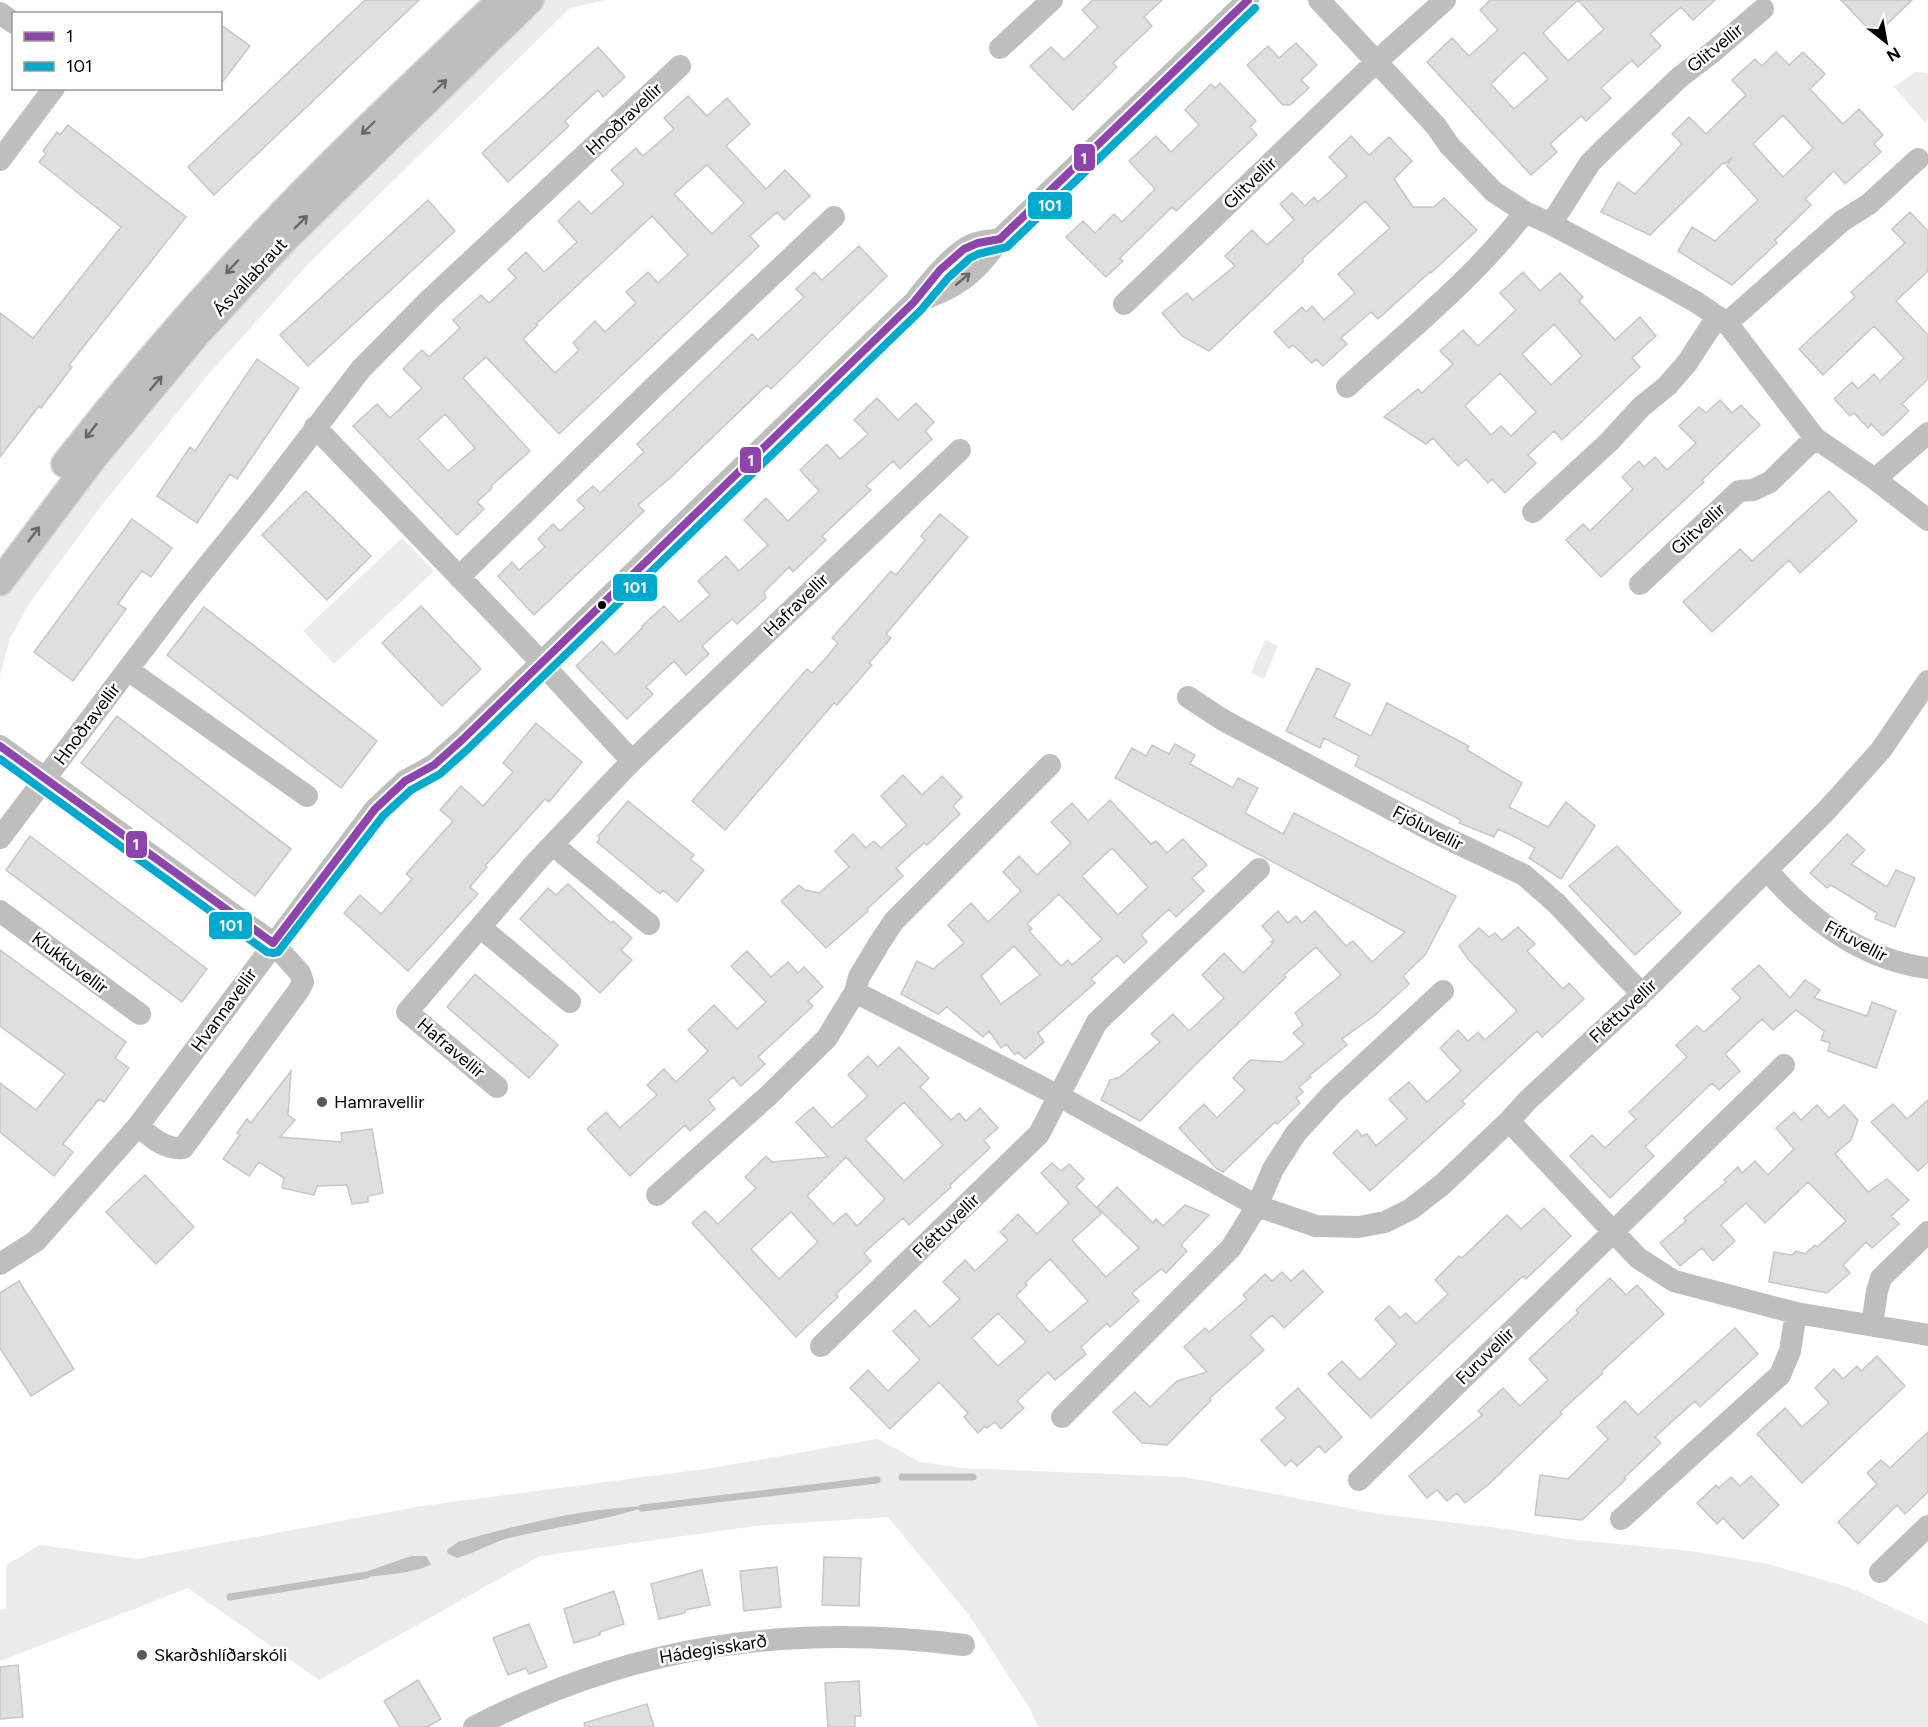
<svg xmlns="http://www.w3.org/2000/svg" width="1928" height="1727" viewBox="0 0 1928 1727" font-family="Figtree,sans-serif">
<style>
.green{fill:#ececec}
.water{fill:#bfbfbf}
.lines{fill:none;stroke-linecap:round;stroke-linejoin:round}
.stream{stroke:#bfbfbf;stroke-width:7}
.building{fill:#dfdfdf;stroke:#c7c7c7;stroke-width:1.5;fill-rule:evenodd}
.major-casing{stroke:#dbdbdb;stroke-width:30}
.minor{stroke:#bebebe;stroke-width:22}
.major{stroke:#bebebe;stroke-width:27}
.bus-1-casing{stroke:#fff;stroke-width:12}
.bus-2-casing{stroke:#fff;stroke-width:12}
.bus-1{stroke:#8e44ad;stroke-width:8}
.bus-2{stroke:#00a9ce;stroke-width:8}
.oneway{stroke:#686868}
.bus-dot{fill:#000;stroke:#fff;stroke-width:2}
.poi-dot{fill:#595959;stroke:#fff;stroke-width:2}
.labels{text-anchor:middle;stroke-width:5;stroke-linejoin:round;paint-order:stroke}
.street-label{font-size:18px;fill:#000;stroke:#fff}
.poi-label{font-size:18px;fill:#000;stroke:#fff;text-anchor:start}
.line-badge{stroke:#fff;stroke-width:2}
.badge-label{font-size:16px;text-anchor:middle;font-weight:bold;fill:#fff}
</style>
<rect width="100%" height="100%" fill="#fff"/>
<path class="green" d="M543 0H604L570 8 310 262 207 376 101 506 31 601 10 638 0 675V594L216 323Z
M1915 72 1928 73V119L1925 122 1894 87Z
M402 538 434 571 334 664 303 631Z
M1265 640 1278 646 1264 679 1251 673Z
M878 1439 920 1462 963 1468 1184 1477 1380 1514 1499 1528 1567 1539 1690 1551 1768 1564 1848 1587 1928 1624V1727H1038L1029 1707 969 1615 888 1517 755 1526 540 1556 319 1680 188 1588 0 1661V1610L6 1609V1565L40 1545 137 1559 422 1506 706 1469Z"/>
<path class="water" d="M649 1506C603 1521 556 1527 509 1538 491 1543 475 1553 457 1558L448 1554 447 1550 458 1542C521 1524 584 1508 649 1506Z
M411 1556H426L431 1564C421 1572 374 1577 360 1577L368 1571Z"/>
<g class="lines">
<path class="stream" d="M902 1477H973
M642 1508 877 1480
M230 1597 367 1575"/>
</g>
<path class="building" d="M365 0H419L214 195 188 167Z
M1093 0H1162L1144 17 1152 26 1113 63 1117 67 1073 110 1030 66 1051 47 1064 60 1098 27 1082 10Z
M1490 0H1715L1693 20 1681 7 1650 34 1661 46 1638 67 1632 60 1601 88 1611 98 1586 121 1581 116 1550 144 1557 152 1531 175 1427 62 1452 38 1469 56 1498 30 1480 10ZM1578 0 1604 29 1568 61 1543 33ZM1524 52 1548 79 1514 109 1491 84Z
M1841 0H1912L1875 36Z
M220 24 250 46 220 85Z
M1296 43 1317 65 1301 80 1309 88 1290 105H1283L1247 65 1268 46 1279 58Z
M598 47 625 77 603 97 598 90 565 121 569 126 508 182 482 153Z
M1776 52 1789 65 1803 52 1825 74 1810 89 1843 124 1859 109 1883 135 1874 144 1881 152 1845 184 1834 171 1805 199 1811 205 1775 240 1777 243 1732 285 1678 251 1692 227 1715 241 1758 200 1727 166 1732 157 1725 164 1723 163 1650 235 1601 212 1618 182 1635 194 1682 144 1672 134 1689 117 1706 134 1746 95 1732 80 1755 59 1762 66ZM1783 115 1813 148 1783 177 1753 144Z
M1220 83 1256 121 1250 127 1257 135 1176 211 1172 207 1120 258 1123 261 1106 277 1066 237 1083 221 1095 233 1114 214 1122 222 1155 189 1129 161 1156 136 1171 152 1199 125 1185 110 1211 84 1215 88Z
M688 96 707 116 727 98 750 124 726 146 766 189 785 170 810 196 784 220 777 212 750 236 759 246 559 434 486 357 463 378 530 451 491 486 492 488 477 502 484 509 457 535 353 426 377 404 390 418 422 388 403 369 422 350 429 357 460 328 453 320 481 295 489 303 516 278 508 269 526 252 544 272 577 242 558 221 579 201 591 214 624 184 611 170 636 148 643 156 674 129 664 118ZM707 165 744 203 712 234 674 194ZM652 216 688 255 658 283 648 272 626 292 636 303 605 332 595 321 573 343 579 350 555 373 523 339 538 325 536 324ZM445 414 475 448 448 471 418 439Z
M68 125 186 217 69 365 72 367 41 408 39 406 0 457V313L33 338 121 227 39 162 46 154 43 151 57 132 60 135Z
M1351 136 1369 155 1389 137 1412 161 1394 179 1413 207H1434L1444 198 1477 230 1431 273 1430 272 1378 319 1371 312 1341 338 1347 344 1323 366 1316 359 1312 363 1293 345 1289 348 1274 332 1302 307 1306 312 1312 306 1324 320 1355 293 1338 274 1390 228 1365 201 1303 258V262L1209 351 1182 336 1162 313 1187 293 1193 300 1235 266 1225 256 1252 230 1267 245 1294 220 1280 204 1292 193 1305 206 1314 197 1318 202 1347 176 1329 157Z
M428 200 455 231 308 366 280 335Z
M1910 212 1928 231V271L1896 301 1928 335V379L1902 404 1909 411 1883 436 1871 424 1868 428 1854 413 1850 416 1834 399 1852 382 1858 389 1874 374 1880 381 1904 358 1874 326 1823 375 1799 349 1855 297 1851 292 1905 243 1892 229Z
M859 246 887 276 771 389 767 385 670 478 638 505 644 511 534 615 498 576 512 562 519 570 545 547 538 539 553 524 560 531 585 508 577 500 593 486 600 493 644 452 637 444 752 334 758 340 804 297 796 289 814 272 822 280Z
M1523 272 1540 291 1560 273 1583 297 1579 301 1615 340 1640 317 1656 336 1632 358 1640 367 1562 440 1554 431 1528 455 1536 463 1505 493 1492 479 1488 483 1466 459 1458 466 1433 438 1426 444 1384 417 1418 389 1422 393 1453 364 1440 351 1463 330 1478 346 1516 310 1500 293ZM1554 324 1582 356 1551 385 1522 354ZM1500 373 1536 412 1511 436 1501 426 1491 435 1465 406Z
M257 359 299 388 237 479 230 474 197 523 157 496 190 447 195 451Z
M877 398 898 420 916 403 934 422 925 431 932 439 900 469 893 461 866 486 871 490 822 536 826 540 793 572 789 567 764 592 766 598 737 624 732 619 702 646 709 654 686 675 674 661 646 687 653 694 627 719 576 666 602 641 615 655 643 627 642 626 664 606 679 622 710 595 698 581 726 556 739 571 768 545 744 520 766 498 788 521 819 491 800 470 827 444 840 459 868 434 854 420Z
M1720 400 1732 413 1741 405 1760 425 1702 480 1704 482 1601 577 1566 540 1583 524 1590 531 1633 489 1622 477 1639 461 1644 467 1655 457 1667 470 1696 443 1679 426 1699 407 1706 413Z
M306 491 371 556 327 600 262 535Z
M1829 491 1857 521 1800 573 1789 560 1712 632 1683 602 1740 549 1752 561Z
M940 514 968 537 886 634 891 638 869 663 872 665 837 705 834 703 725 830 692 801 807 669 812 673 826 658 838 643 832 638 891 571 896 575 925 540 921 536Z
M132 519 172 548 151 577 142 571 129 588 118 604 126 609 73 681 34 652Z
M421 606 481 669 442 706 382 643Z
M204 607 377 741 341 788 167 655Z
M1317 668 1350 684 1334 717 1371 736 1387 703 1469 746 1467 750 1522 783 1509 807 1548 827 1566 802 1595 826 1561 879 1529 858 1535 848 1517 838 1498 829 1494 837 1459 823 1461 820 1355 766 1359 756 1324 738 1320 748 1286 731Z
M117 716 291 849 255 896 81 763Z
M536 723 582 762 549 802 545 799 485 866 487 867 470 887 478 894 408 971 344 913 360 895 381 914 412 879 406 874 453 821 440 810 461 786 483 806 513 772 503 763Z
M1175 744 1195 755 1190 764 1233 788 1238 778 1258 788 1245 813 1283 834 1294 813 1456 896 1425 955 1403 976 1409 984 1374 1016 1342 1039 1347 1045 1309 1076 1311 1077 1299 1087 1303 1092 1296 1098 1300 1103 1277 1124 1275 1122 1223 1172 1217 1169 1179 1128 1204 1104 1217 1118 1245 1090 1233 1078 1250 1060 1283 1062 1304 1044 1293 1033 1303 1025 1295 1013 1341 975 1316 947 1284 975 1286 977 1194 1066 1140 1121 1101 1100 1110 1080 1120 1077 1160 1042 1151 1034 1173 1014 1189 1031 1224 998 1202 975 1224 953 1243 973 1273 943 1271 942 1274 940 1262 926 1278 911 1288 923 1296 916 1302 923 1315 911 1346 946 1353 941 1372 962 1405 932 1115 778 1132 748 1146 756 1152 745 1169 754Z
M903 775 922 795 942 776 962 797 953 806 960 814 927 845 924 843 896 868 903 876 867 909 868 911 826 948 781 901 799 885 805 890 819 893 849 867 835 851 853 834 866 848 874 841 881 848 907 825 881 796Z
M1110 800 1151 844 1156 841 1167 853 1183 839 1207 865 1192 878 1204 891 1176 917 1169 909 1141 935 1147 942 1124 963 1117 955 1091 979 1095 983 1038 1033 1044 1042 1025 1059 1018 1052 1015 1055 1006 1044 1001 1048 989 1031 983 1037 947 1007 938 1014 901 994 917 961 933 969 964 943 948 925 971 903 988 922 1021 891 1003 872 1019 856 1037 875 1071 843 1051 822 1072 803 1088 821ZM1112 848 1148 887 1118 915 1082 876ZM1059 894 1102 939 1072 965 1068 960 1061 966 1029 931 1032 929 1027 924ZM1014 946 1040 975 1001 1004 981 976Z
M628 801 694 855 690 859 704 870 677 902 663 890 660 894 597 842 600 839 598 836Z
M1847 834 1865 850 1851 864 1887 887 1896 870 1915 878 1895 927 1875 919 1877 913 1831 885 1827 888 1810 873Z
M30 836 207 969 182 1002 6 870Z
M1617 846 1681 913 1635 955 1569 886Z
M568 884 611 923 613 921 632 938 621 950 632 960 600 993 520 919 548 888 556 895Z
M1518 927 1535 944 1527 951 1563 989 1569 983 1584 999 1542 1037 1537 1031 1462 1101 1465 1104 1370 1191 1333 1153 1357 1130 1362 1136 1367 1134 1376 1146 1407 1119 1389 1099 1409 1082 1427 1102 1461 1071 1440 1048 1458 1030 1468 1041 1478 1032 1485 1040 1517 1011 1468 959 1459 946 1479 928 1489 937 1495 933 1502 940Z
M0 950 126 1042 115 1058 129 1068 104 1102 99 1099 63 1144 73 1152 54 1176 0 1132V1083L36 1110 65 1074 0 1026Z
M747 951 771 977 788 962 798 973 804 967 823 987 808 1001 813 1006 758 1057 765 1064 741 1086 733 1077 708 1100 715 1109 690 1131 685 1125 630 1176 587 1129 606 1112 620 1128 657 1095 647 1085 664 1069 676 1082 708 1051 688 1030 714 1005 737 1029 766 1002 731 966Z
M1759 965 1790 998 1805 980 1820 990 1814 998 1867 1016 1872 1002 1896 1011 1876 1068 1828 1051 1830 1043 1821 1040 1824 1031 1796 1010 1773 1030 1762 1019 1725 1054 1740 1071 1719 1090 1712 1083 1645 1147 1654 1156 1610 1198 1570 1156 1592 1135 1605 1148 1636 1119 1629 1112 1687 1057 1676 1045 1697 1026 1704 1032 1741 998 1732 989Z
M475 974 558 1045 529 1078 447 1007Z
M899 1047 929 1078 920 1087 951 1120 959 1113 966 1121 980 1108 998 1128 984 1140 990 1148 950 1185 951 1187 909 1225 903 1218 864 1253 871 1261 836 1294 838 1297 796 1337 692 1223 705 1211 718 1224 756 1188 745 1177 766 1156 772 1162 828 1157 796 1122 813 1107 832 1128 868 1096 848 1075 868 1056 878 1067ZM904 1102 943 1145 904 1181 865 1139ZM846 1157 885 1199 857 1226 846 1213 833 1224 807 1196ZM791 1212 818 1242 779 1279 751 1249Z
M291 1071 288 1115 295 1120 280 1137 342 1142 341 1133 372 1129 383 1193 368 1196V1202L352 1204 347 1185 317 1186 314 1195 282 1188 284 1178 259 1162 249 1176 223 1159 240 1135 237 1133 247 1119 251 1123Z
M1928 1100V1162L1918 1171 1871 1122 1893 1104 1907 1119Z
M1817 1105 1829 1118 1844 1105 1858 1120 1851 1140 1835 1154 1868 1192 1887 1179 1909 1200 1891 1216 1899 1224 1872 1248 1866 1242 1843 1265 1850 1273 1827 1293 1769 1282 1774 1252 1792 1255 1796 1251 1805 1254 1815 1245 1817 1247 1846 1221 1808 1182 1765 1223 1746 1203 1721 1225 1735 1241 1713 1261 1702 1248 1680 1266 1660 1243 1686 1221 1684 1218 1726 1182 1724 1180 1738 1167 1742 1173 1755 1161 1768 1175 1794 1149 1776 1128 1794 1112 1801 1120Z
M1052 1163 1061 1171 1069 1164 1084 1179 1076 1187 1102 1213 1072 1240 1106 1277 1139 1248 1097 1207 1117 1187 1153 1223 1156 1219 1163 1226 1185 1205 1209 1215 1181 1245 1187 1251 1166 1273 1161 1269 1132 1293 1139 1301 1110 1327 1107 1323 1081 1347 1086 1354 1055 1380 1048 1372 1017 1401 1024 1408 1001 1429 995 1422 987 1428 985 1426 978 1433 964 1417 968 1413 939 1382 890 1429 850 1388 868 1370 888 1391 920 1360 893 1331 915 1310 930 1327 960 1299 943 1282 965 1260 975 1271 1008 1240 1000 1232 1018 1214 1037 1234 1069 1203 1041 1173ZM1050 1259 1088 1301 1050 1333 1016 1296 1027 1285 1025 1283ZM998 1313 1026 1342 998 1366 972 1338Z
M145 1175 194 1227 156 1264 106 1212Z
M1544 1208 1571 1236 1526 1279 1523 1276 1371 1418 1328 1374 1342 1361 1360 1380 1397 1344 1375 1319 1389 1306 1400 1318 1406 1313 1416 1324 1448 1294 1435 1280 1459 1256 1462 1258 1507 1215 1521 1229Z
M1303 1270 1323 1292 1284 1328 1272 1315 1250 1335 1264 1350 1210 1398 1211 1400 1167 1445 1142 1443 1113 1412 1135 1392 1150 1407 1177 1381 1207 1372 1184 1347 1205 1328 1209 1332 1247 1299 1243 1295 1265 1274 1272 1281 1282 1272 1291 1281Z
M1610 1278 1626 1295 1637 1285 1664 1314 1602 1371 1603 1373 1560 1412 1562 1414 1489 1484 1465 1503 1457 1493 1447 1501 1437 1490 1427 1498 1409 1476 1482 1415 1478 1411 1503 1388 1520 1406 1548 1380 1529 1359 1578 1313 1576 1310Z
M19 1281 74 1369 31 1396 0 1348V1293Z
M1735 1328 1758 1354 1700 1407 1695 1401 1655 1437 1661 1443 1624 1478 1626 1479 1582 1520 1535 1515 1540 1475 1568 1479 1608 1439 1597 1427 1625 1401 1638 1415Z
M1877 1356 1905 1386 1802 1483 1757 1434 1785 1408 1802 1427 1829 1403 1815 1388 1834 1369 1843 1379 1857 1366 1861 1371Z
M1298 1388 1342 1437 1325 1453 1319 1446 1297 1466 1291 1460 1285 1466 1261 1440 1286 1418 1276 1408Z
M1928 1432V1492L1905 1514 1897 1505 1858 1544 1838 1522 1877 1484 1867 1473 1881 1460 1890 1468Z
M1751 1476 1779 1505 1743 1539 1723 1518 1717 1524 1697 1503 1716 1485 1719 1488 1731 1477 1740 1486Z
M824 1557 861 1558 859 1606 822 1605Z
M777 1567 781 1607 744 1611 740 1571Z
M702 1570 710 1605 685 1610V1613L659 1619 651 1584Z
M614 1591 624 1624 600 1632V1635L574 1643 564 1609Z
M529 1624 547 1667 529 1674 526 1668 508 1675 493 1638Z
M18 1665 23 1717 0 1719V1667Z
M418 1680 441 1719 427 1727H400L384 1701Z
M859 1681 861 1716H855V1727H828L825 1683Z
M647 1704 654 1727H585L584 1723Z"/>
<g class="lines">
<g class="major-casing">
<path id="major" d="M65 464C127 385 192 309 261 236 338 154 420 78 501 0
M0 582 94 457 195 336 285 239 530 0"/>
</g>
<path class="minor" d="M1319 0 1436 126 1449 145 1494 192 1525 212 1551 224 1664 284 1696 302 1727 323 1815 438 1875 479 1928 520
M0 13 14 23
M1000 48 1052 0
M0 160 54 88
M1551 224 1590 163 1604 149 1680 77 1714 51 1763 9
M914 302C955 290 975 275 1000 239L1248 0
M1124 304 1377 61 1445 0
M1727 323 1842 221 1869 204 1918 159
M1347 387C1408 331 1475 278 1525 212
M315 427 523 643 632 761
M1875 479 1928 433
M1533 512 1609 442 1641 407 1667 386 1687 363 1717 317
M459 577 652 389 834 217
M1640 584 1739 491 1753 490 1770 482 1815 438
M128 670 307 796
M1188 697 1223 720 1438 834 1524 875 1556 903 1642 994
M0 746 273 943 300 973 303 982 299 990 183 1148C165 1150 151 1137 138 1126
M0 838 185 594 267 492 361 369 428 301 680 66
M553 845 649 924
M1767 870C1809 919 1863 960 1928 968
M0 911 140 1014
M480 927 570 1002
M855 992 1059 1096 1257 1206 1316 1226 1359 1227 1385 1222 1411 1209 1443 1184 1509 1121 1527 1101 1642 994 1827 810 1881 750 1928 681
M497 1087 407 1012 537 861 632 761 960 450
M1509 1121 1638 1258 1674 1281 1796 1313 1928 1335
M657 1195 768 1096 827 1038 855 992 859 977 880 942 894 921 1050 765
M0 1264 36 1241 138 1126 375 809 405 781 434 765 462 740 716 492 914 302C927 285 952 254 971 245 980 241 990 241 1000 239
M1872 1325 1877 1291 1881 1278 1928 1232
M821 1346 1039 1134 1097 1022 1259 869
M1062 1417 1231 1248 1257 1206 1273 1169 1296 1133 1332 1094 1443 991
M1359 1480 1784 1065
M1621 1519 1780 1375 1790 1351 1796 1313
M1880 1572 1928 1526
M474 1727C633 1645 788 1623 964 1645"/>
<use href="#major" class="major"/>
<g class="bus-1-casing">
<path id="bus-1" d="M0 746 273 943
M273 943 375 809 405 781 434 765 462 740 914 302 940 270 964 249 978 243 1000 239 1248 0"/>
</g>
<g class="bus-2-casing">
<path id="bus-2" d="M0 759 267 952 273 953 278 952 383 816 411 790 440 774 469 748 921 310 948 278 970 258 978 254 1007 247 1255 8"/>
</g>
<use href="#bus-1" class="bus-1"/>
<use href="#bus-2" class="bus-2"/>
</g>
<defs><path id="oneway-shaft" d="M-6 0H5M1.5-3L5.5 0L1.5 3" fill="none" stroke-width="1.6" stroke-linecap="round" stroke-linejoin="round" transform="scale(1.5)"/></defs>
<g class="oneway">
<use href="#oneway-shaft" transform="translate(440 86) rotate(-44)"/>
<use href="#oneway-shaft" transform="translate(368 128) rotate(136)"/>
<use href="#oneway-shaft" transform="translate(301 222) rotate(-45)"/>
<use href="#oneway-shaft" transform="translate(232 267) rotate(133)"/>
<use href="#oneway-shaft" transform="translate(963 279) rotate(-40)"/>
<use href="#oneway-shaft" transform="translate(156 383) rotate(-50)"/>
<use href="#oneway-shaft" transform="translate(91 431) rotate(128)"/>
<use href="#oneway-shaft" transform="translate(34 534) rotate(-53)"/>
</g>
<circle class="bus-dot" cx="602" cy="605" r="5"/>
<g class="poi-dot">
<circle cx="322" cy="1102" r="6"/>
<circle cx="142" cy="1655" r="6"/>
</g>
<g class="labels">
<g class="street-label">
<text transform="translate(1715 48) rotate(-39)" y="6">Glitvellir</text>
<text transform="translate(624 119) rotate(-43)" y="6">Hnoðravellir</text>
<text transform="translate(1250 183) rotate(-44)" y="6">Glitvellir</text>
<text transform="translate(250 277) rotate(-47)" y="6">Ásvallabraut</text>
<text transform="translate(1698 529) rotate(-43)" y="6">Glitvellir</text>
<text transform="translate(796 605) rotate(-44)" y="6">Hafravellir</text>
<text transform="translate(87 724) rotate(-53)" y="6">Hnoðravellir</text>
<text transform="translate(1428 828) rotate(27)" y="6">Fjóluvellir</text>
<text transform="translate(1856 941) rotate(28)" y="6">Fífuvellir</text>
<text transform="translate(70 963) rotate(37)" y="6">Klukkuvellir</text>
<text transform="translate(224 1010) rotate(-54)" y="6">Hvannavellir</text>
<text transform="translate(1623 1011) rotate(-43)" y="6">Fléttuvellir</text>
<text transform="translate(451 1048) rotate(40)" y="6">Hafravellir</text>
<text transform="translate(946 1226) rotate(-44)" y="6">Fléttuvellir</text>
<text transform="translate(1485 1356) rotate(-44)" y="6">Furuvellir</text>
<text transform="translate(713 1649) rotate(-9)" y="6">Hádegisskarð</text>
</g>
<g class="poi-label">
<text x="334" y="1108">Hamravellir</text>
<text x="154" y="1661">Skarðshlíðarskóli</text>
</g>
</g>
<g class="line-badge">
<rect x="1073" y="143" width="23" height="29" rx="6" fill="#8e44ad"/>
<rect x="1027" y="191" width="46" height="29" rx="6" fill="#00a9ce"/>
<rect x="739" y="446" width="23" height="28" rx="6" fill="#8e44ad"/>
<rect x="612" y="573" width="46" height="29" rx="6" fill="#00a9ce"/>
<rect x="125" y="830" width="23" height="29" rx="6" fill="#8e44ad"/>
<rect x="208" y="911" width="45" height="29" rx="6" fill="#00a9ce"/>
</g>
<g class="badge-label">
<text x="1084" y="164">1</text>
<text x="1050" y="211">101</text>
<text x="751" y="466">1</text>
<text x="635" y="593">101</text>
<text x="136" y="850">1</text>
<text x="231" y="931">101</text>
</g>
<rect x="12" y="12" width="210" height="78" fill="#ffffff" stroke="#999999" stroke-width="1.5"/>
<rect x="24" y="32" width="30" height="9" fill="#8e44ad" stroke="#999999" stroke-width="1.5"/>
<text x="66" y="42" font-size="18" fill="#000000">1</text>
<rect x="24" y="62" width="30" height="9" fill="#00a9ce" stroke="#999999" stroke-width="1.5"/>
<text x="66" y="72" font-size="18" fill="#000000">101</text>
<g transform="translate(1886 42) rotate(149)" stroke="#ffffff" stroke-width="4.5" paint-order="stroke">
<path d="M0-4.5L10 22L0 15L-10 22Z" fill="#000000"/>
<text y="-9" font-size="16" font-weight="bold" text-anchor="middle" fill="#000000">N</text>
</g>
</svg>
